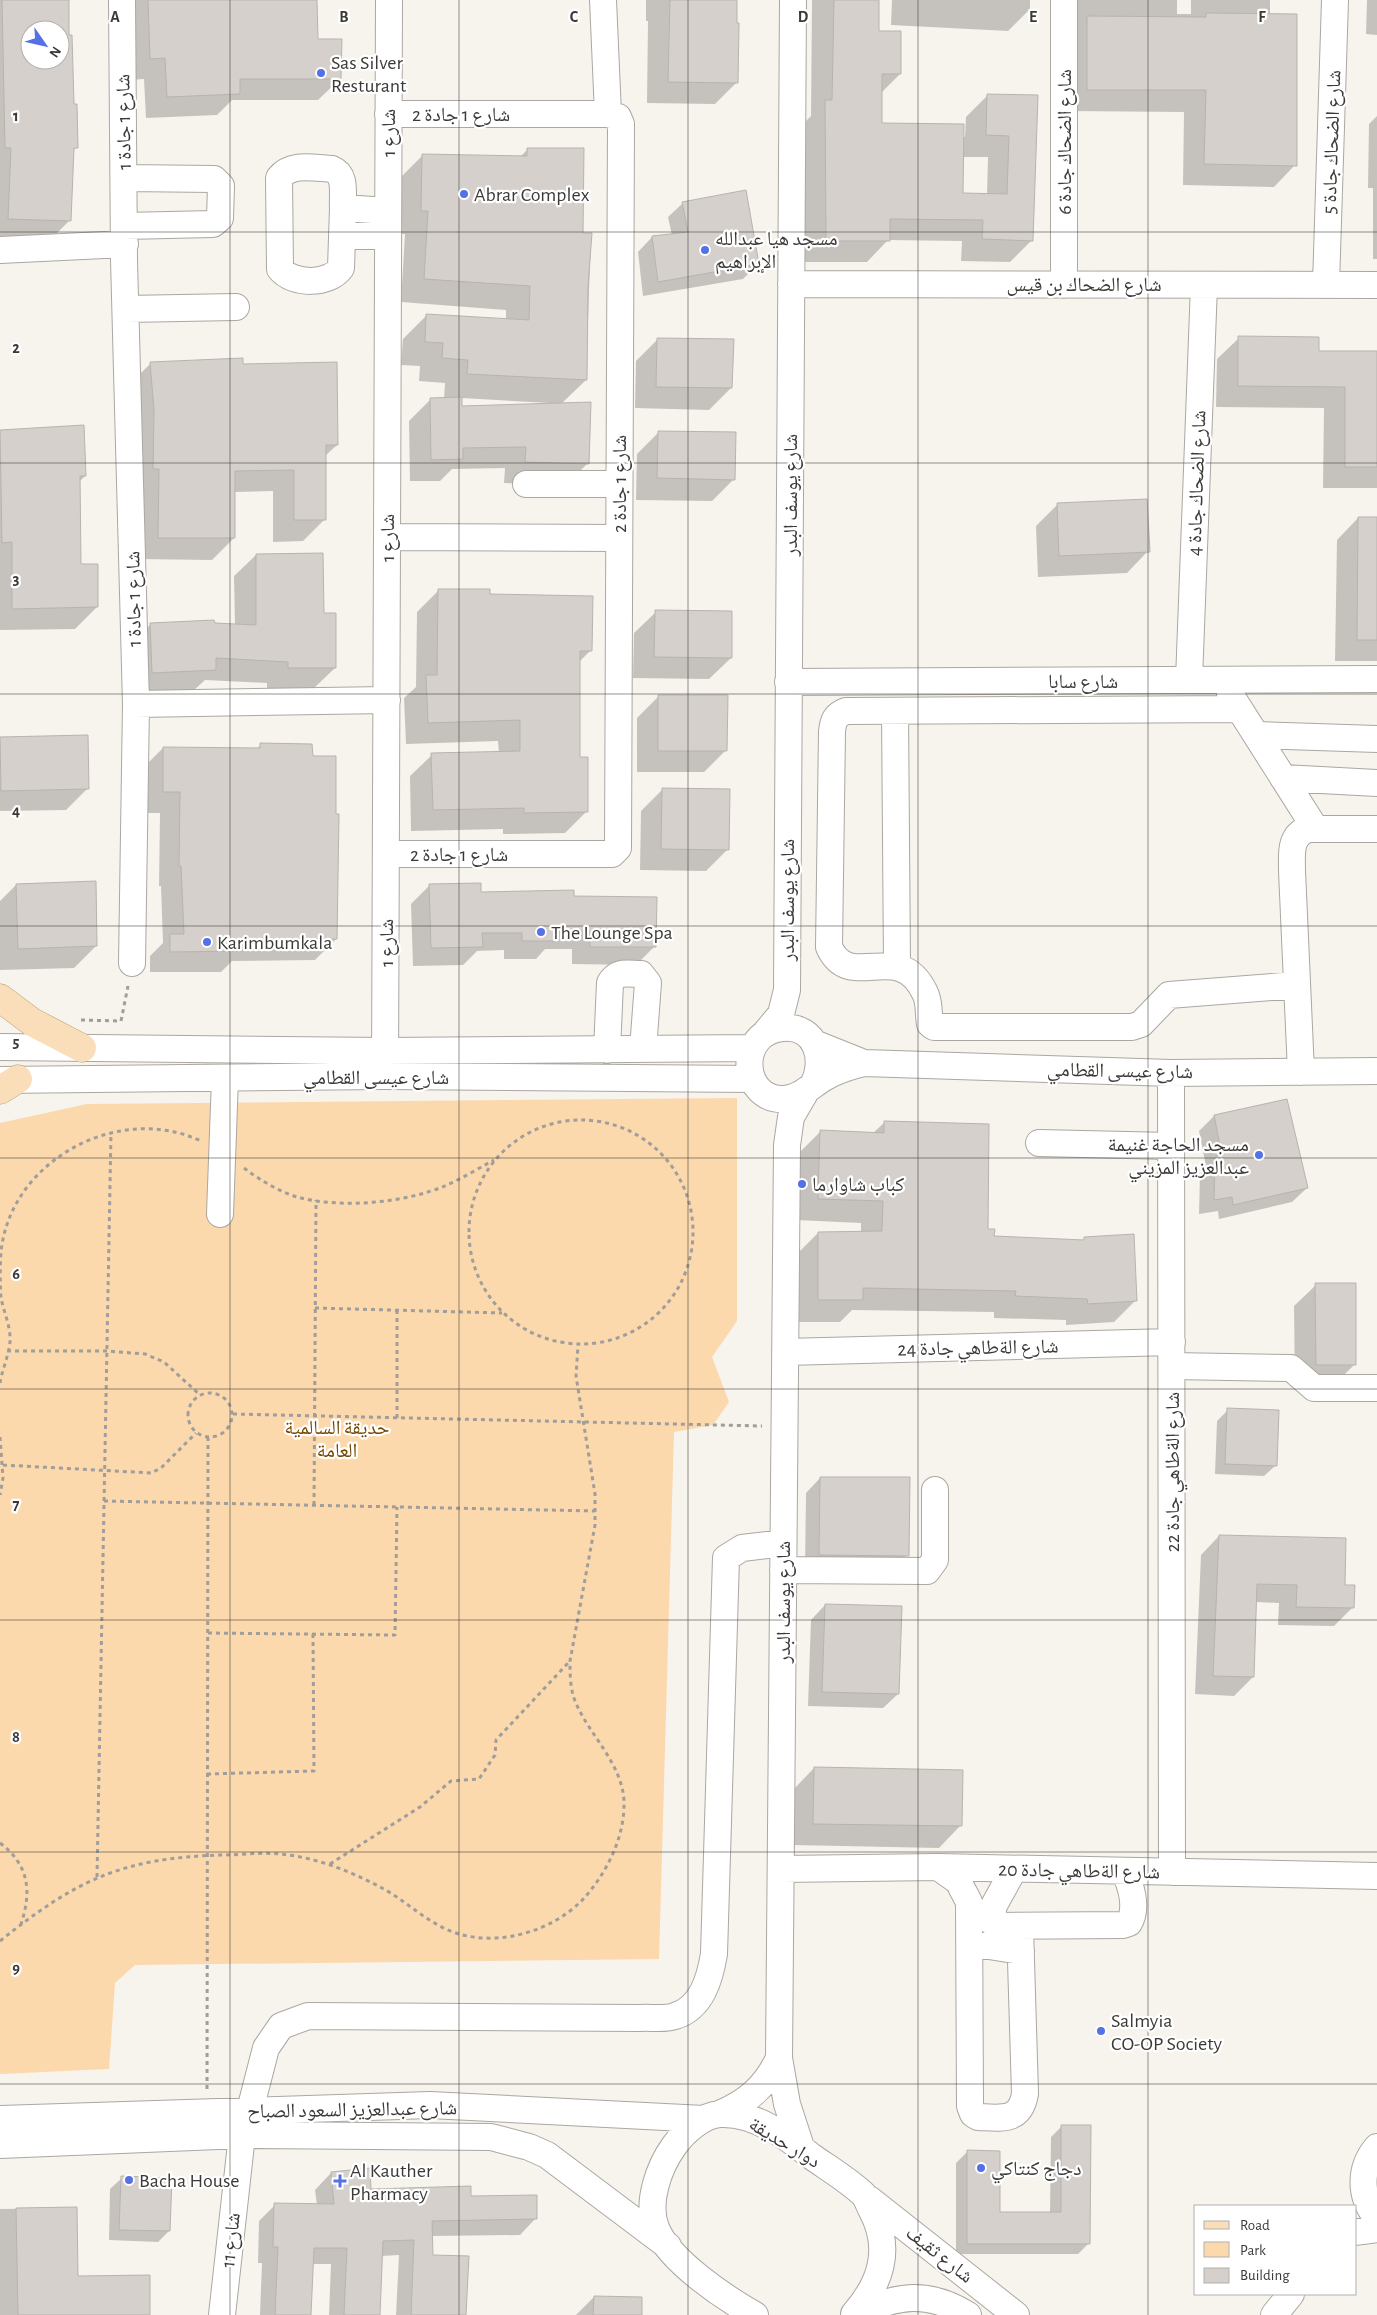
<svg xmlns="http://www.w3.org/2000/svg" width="1377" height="2315" viewBox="0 0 1377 2315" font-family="'Alegreya Sans','Noto Naskh Arabic',sans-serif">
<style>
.green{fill:#fcd8ad}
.shadow{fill:#0003;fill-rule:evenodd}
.building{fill:#d5d0cb;stroke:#b7b3ae;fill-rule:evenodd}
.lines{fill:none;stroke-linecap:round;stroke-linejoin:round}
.minor-casing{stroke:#aba7a2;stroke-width:28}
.major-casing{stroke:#b5956e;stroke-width:29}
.path{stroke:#a09e9a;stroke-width:3;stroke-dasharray:4 4;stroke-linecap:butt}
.minor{stroke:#fff;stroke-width:26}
.major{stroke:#faddb9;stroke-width:28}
.grid{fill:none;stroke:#3b3a38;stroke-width:1;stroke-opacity:0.55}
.poi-dot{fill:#5471e6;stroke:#fff;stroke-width:2}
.labels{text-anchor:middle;stroke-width:4.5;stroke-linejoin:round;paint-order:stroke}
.poi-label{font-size:20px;fill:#3b3a38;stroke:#fff;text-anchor:start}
.street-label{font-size:20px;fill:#3b3a38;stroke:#fff}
.park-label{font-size:20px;fill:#724801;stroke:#fff}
.grid-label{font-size:16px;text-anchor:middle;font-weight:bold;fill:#3b3a38;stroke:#fff;stroke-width:4.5;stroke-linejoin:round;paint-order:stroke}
</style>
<rect width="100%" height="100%" fill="#f7f3ed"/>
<path class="green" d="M737 1098V1321L712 1357 729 1402 713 1425 674 1432 659 1959 135 1965 115 1983 109 2069 0 2074V1123L87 1104Z"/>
<path class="shadow" d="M0 0H67L77 147 72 151 70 220 48 242 0 241ZM30 30H60V60H30Z
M127 0H315L317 40 340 79 318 100H232L217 115 146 118 144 79 129 80Z
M646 0H736L737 82 715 104 647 103 648 21H646Z
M812 0H878L877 32 900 74 881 93 880 124 965 137 966 117 988 95 1036 96 1032 240 1010 262 961 261 962 241 888 240 867 262H805L804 123 811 116ZM963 157H988L987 195 962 194Z
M892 0H1030V9L1008 31 891 25Z
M1073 0H1177V14H1191V0H1270V15L1295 165 1274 187 1183 185 1184 112 1066 111Z
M1367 0H1377V35L1366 34Z
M1377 116V259H1373V188H1368L1369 124Z
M528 149 582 234H591L586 380 561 404 588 463 566 485 504 483 505 468 452 469 440 481H410L409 421 431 399H444L445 383 419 381 420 366 401 365 403 339 427 315 506 320V310L401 302 405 234H398L399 179 423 155 520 157ZM461 398 549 403V405L461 407Z
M683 203 758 264 743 279 643 296 638 252 652 237 672 235 668 217Z
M1239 338 1318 352H1377V488H1323L1324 408 1216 407 1217 359Z
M658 339 731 388 709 410 635 408 636 361Z
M151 363 337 445 325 456V519L303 541 273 542V491L234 492V538L212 560 136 559 129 385Z
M82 427 85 476 79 482 80 566 97 607 75 629 0 630V432Z
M659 432 734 479 712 501 636 500 637 454Z
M1058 504 1148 551 1127 573 1038 577 1036 526Z
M1358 518H1377V661H1335L1337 540Z
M256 555 322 614 335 668 313 689H267V683L205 680 193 691 131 694 129 646 151 624 235 625 234 576Z
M439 590 489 595 590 651 578 663 579 758 587 811 565 833 503 834V829L411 831 410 776 432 755 499 753 498 741 406 744 404 698 416 687 417 612Z
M656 612 731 658 709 679 633 678 634 633Z
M658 697 726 750 704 772H637V718Z
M87 736 88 788 66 810 0 811V739Z
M261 745 336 939 315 960 232 961 221 972H150V956L163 943 161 886H159L160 813H142V769L163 748 256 749Z
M663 789 728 849 706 871 640 870 641 811Z
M16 885 96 946 74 968 0 970V901Z
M430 885 480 893 573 897 655 946 636 965 572 964V949H545L536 959H504V950L477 951 463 965 413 966 411 904Z
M1286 1100 1307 1188 1292 1202 1219 1219 1218 1211 1199 1214 1200 1175 1206 1166 1199 1131 1214 1116Z
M885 1122 993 1238 1082 1241 1085 1238 1136 1300 1114 1322 1066 1325V1320L994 1318V1312L852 1310 840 1322H796V1255L818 1233H861V1223L796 1220 799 1153 821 1131 873 1133Z
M1316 1285 1355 1364 1333 1386 1295 1387 1294 1306Z
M1228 1410 1276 1465 1264 1476 1215 1474 1217 1421Z
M820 1478 907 1555 893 1570 805 1569 806 1493Z
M1219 1536 1343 1586 1353 1607 1334 1626 1278 1625 1279 1603 1256 1602 1253 1677 1234 1696 1195 1694 1201 1555Z
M825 1605 898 1694 883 1708 808 1706 811 1620Z
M814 1768 960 1826 939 1848 792 1845 793 1790Z
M1062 2126 1089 2243 1078 2254H956V2163L967 2152 999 2213H1050L1051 2137Z
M331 2173 370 2190 470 2197 536 2218 520 2235 431 2236 432 2256 465 2315H396L399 2255 381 2256 379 2315H329L331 2264H312L310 2315H260L262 2263H258L259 2221 275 2205H317L315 2190Z
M122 2178 169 2231 158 2242 109 2240 110 2189Z
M76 2208 77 2277 149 2315H0V2209Z
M594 2297 641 2315H576Z"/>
<path class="building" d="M2 0H69V35H72L74 104H77L78 148H74L71 221 8 219 11 148H5ZM30 30H60V60H30Z
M148 0H317L318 39H342L341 79H240V94L167 97 165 58 150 59Z
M670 0H737V23H739L738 83 668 82Z
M834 0H879V31H901V74H882V123L964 124 963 193 1007 194 1009 136 986 135 987 94 1038 95 1033 241 982 239 983 220 890 219V241H826L825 100H832Z
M1206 13 1297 14V166L1204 164 1206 90H1087V16L1206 17Z
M527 148H584L583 233H592L588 287 587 380 467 374 468 360 442 358 443 343 425 342 426 314 529 320 530 286 424 279 428 211H421L422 154 527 156Z
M746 190 759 264 658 282 652 236 688 232 682 202Z
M1238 336 1319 337V351H1377V467H1345V387L1238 386Z
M657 338 734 339 732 388 656 387Z
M243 358V364L337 362 338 445H326V520H294V470L235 471V538H158L159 469H153L154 410 150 362Z
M462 397V406L591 402 589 464 525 462 526 447 463 448V459L431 460 430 398Z
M84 425 86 476H80L81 564H98V607L12 609V542L2 543 0 430Z
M658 431 736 432 735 480 657 478Z
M1147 499 1150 552 1059 556 1057 503Z
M1358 517H1377V640H1357Z
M323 553 324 613H336V668H288V662L216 658V670L152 673 150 623 214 620 215 623 256 625V554Z
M438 589H490V594L593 596 592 651H580V757H588V812L524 813V808L433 810 431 753 520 751V720L428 723 426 675H437Z
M655 610 732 611V658L654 657Z
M658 695H728L727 751H658Z
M88 735 89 789 1 791 0 737Z
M260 743 312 744 313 756H336V814H339L337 939 243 940V951L170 952V934H184L181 866H179L180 792H163V747L260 748Z
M662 788 730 789 729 850 661 849Z
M96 881 97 946 18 949 16 884Z
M481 883V892L574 890V896L657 897 656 947H590V931L555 932 556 941H522V933H482L483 947 431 948 429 884Z
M1287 1099 1308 1188 1233 1205 1232 1197 1214 1200 1215 1159 1221 1151 1214 1115Z
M884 1121 989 1124 988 1229H995L994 1236 1084 1240V1237L1134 1234 1137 1301 1088 1304 1087 1299 1015 1296 1016 1291 863 1288V1300H818V1232L882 1231 883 1201 818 1199 820 1130 884 1133Z
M1315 1283H1356V1365H1316Z
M1227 1408 1279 1410 1277 1466 1225 1464Z
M820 1477H910L909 1556 819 1555Z
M1219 1535 1346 1538 1345 1585H1355L1354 1608 1296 1607 1297 1585 1257 1584 1254 1677 1213 1676Z
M825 1604 902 1606 899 1694 822 1692Z
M814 1767 963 1770 962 1826 813 1824Z
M1061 2125H1091L1090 2244H967V2150L1000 2151V2212H1061Z
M370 2168 371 2189 471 2186V2196L537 2195V2219L432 2221 433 2255 469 2256 466 2315H411L414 2240 383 2241 380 2315H344L347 2248H314L311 2315H275L278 2247H273L274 2203 334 2204 331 2172Z
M121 2176 172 2178 170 2231 119 2230Z
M77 2207 78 2276 150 2275V2315H18L16 2208Z
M594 2296 642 2297V2315H593Z"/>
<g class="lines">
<g class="minor-casing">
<path id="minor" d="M122 0 124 260 136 704 387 700
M603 0 608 114
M1064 0V285
M124 178 214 179 221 186 220 218 213 224 124 226
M343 208 341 268C329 285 293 285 280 269L279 178C291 162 314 168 332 169 347 175 342 194 343 208L388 211
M342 236H388
M0 250 125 244
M791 284 1377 285
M1326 285 1335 0
M126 309 236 307
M526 484H619
M387 537 619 538
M1189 680 1204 285
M788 682 1377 679
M1230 694 1315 828
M1239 709 846 711C835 715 833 721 832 732L829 947C850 994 899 937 925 993 930 1002 928 1014 930 1024L934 1027H1132L1141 1024 1169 995 1297 985
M895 711 897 965
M1256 735 1377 739
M1283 778 1377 783
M386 854H612L618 848 621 124 618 117 608 114H388
M132 963 136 704
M766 1032 781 1014 787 990 793 0
M814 1043 864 1063 1171 1073 1377 1071
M0 1047 385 1051 752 1048
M607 1050 610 983C617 970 628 974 641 974L648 983 643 1049
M1301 1072 1292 871C1292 854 1289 836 1308 829H1377
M1171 1073 1172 1872
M385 1076 389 0
M0 1080 385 1076 752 1079
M813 1085C826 1061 817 1025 783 1028 735 1032 741 1102 785 1099 802 1097 810 1086 824 1078 837 1070 850 1066 864 1063
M1039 1143 1171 1146
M220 1214 225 1078
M785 1352 1172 1342
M1172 1366 1291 1368 1314 1388H1377
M783 1570 927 1571 935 1560V1490
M938 1867 958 1881 969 1902 970 2106 973 2114 978 2117C1002 2118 1020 2122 1025 2094L1020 1927
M781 1869 938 1867 1377 1876
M1014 1869 993 1907V1923L997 1926 1123 1925 1129 1923C1138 1908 1131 1885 1124 1871
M970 1946H989L1021 1951
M250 2110 266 2048 281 2026 308 2016 640 2018C650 2017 665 2020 675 2016 702 2008 710 1978 714 1954L726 1558 742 1548 783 1543
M719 2114C747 2103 766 2086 779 2058
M0 2119 430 2105 704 2119
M0 2145 242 2135 491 2137 529 2147 547 2155 668 2246
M801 2147 787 2104 779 2058 787 1145 791 1117 805 1093
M1377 2147C1359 2168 1359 2196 1377 2218
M869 2199 1016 2315
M1356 2232 1377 2229
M856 2314C897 2295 928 2290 968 2315
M222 2315 242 2135
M755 2315C725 2298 669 2261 656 2228 646 2202 659 2167 674 2146 684 2132 703 2115 720 2114 754 2112 786 2136 811 2156 828 2168 848 2180 863 2194 867 2198 869 2206 872 2211 892 2249 881 2283 854 2314
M1274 2315 1291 2294"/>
</g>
<g class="major-casing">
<path id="major" d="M0 998 32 1022 82 1048
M0 1090 18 1079"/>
</g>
<path class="path" d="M81 1020 121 1021
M121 1021 128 986
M469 1232a112 112 0 1 1 224 0a112 112 0 1 1-224 0Z
M244 1168C260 1180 278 1191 297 1197 341 1209 406 1203 447 1185 463 1178 479 1168 494 1160
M315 1308 502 1313
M7 1351H107L145 1354 164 1362 200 1395
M0 1383C2 1370 9 1355 10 1342 11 1327 4 1313 1 1298 0 1285 0 1266 1 1252 10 1161 118 1102 201 1141
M188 1415a22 22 0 1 1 44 0a22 22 0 1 1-44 0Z
M233 1414 762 1426
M397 1418V1310
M0 1437 3 1478 0 1495
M3 1465 152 1473 162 1467 196 1433
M104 1501 595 1511
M314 1505 316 1200
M208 1633 395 1635 397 1507
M207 1774 314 1771 313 1634
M0 1843C29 1865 32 1891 21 1924
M330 1864 420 1807 451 1781 479 1779 495 1755 496 1740 569 1662
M97 1877 111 1132
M0 1941C76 1880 122 1858 221 1855 240 1855 261 1852 280 1854 315 1857 350 1871 382 1888 401 1898 418 1914 438 1925 484 1952 552 1935 586 1896 608 1870 625 1836 624 1801 622 1763 589 1735 575 1701 570 1688 570 1674 570 1661L595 1525V1494L576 1376 578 1345
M207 2089 208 1438"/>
<use href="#minor" class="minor"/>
<use href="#major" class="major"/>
</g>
<path class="grid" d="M230 0V2315M459 0V2315M688 0V2315M918 0V2315M1148 0V2315M0 232H1377M0 463H1377M0 694H1377M0 926H1377M0 1158H1377M0 1389H1377M0 1620H1377M0 1852H1377M0 2084H1377"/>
<g class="poi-dot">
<circle cx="321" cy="73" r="5"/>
<circle cx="464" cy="194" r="5"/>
<circle cx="705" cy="250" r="5"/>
<circle cx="541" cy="932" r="5"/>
<circle cx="207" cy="942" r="5"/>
<circle cx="1259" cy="1155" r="5"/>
<circle cx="802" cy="1184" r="5"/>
<circle cx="1101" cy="2031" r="5"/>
<circle cx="981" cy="2168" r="5"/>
<circle cx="129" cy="2180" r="5"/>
<path d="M337.5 2173.5h5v5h5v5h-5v5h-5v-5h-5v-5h5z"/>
</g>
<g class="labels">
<g class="poi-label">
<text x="331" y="69">Sas Silver<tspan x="331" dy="23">Resturant</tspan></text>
<text x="474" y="201">Abrar Complex</text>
<text x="715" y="245">مسجد هيا عبدالله<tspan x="715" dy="23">الإبراهيم</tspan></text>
<text x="551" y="939">The Lounge Spa</text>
<text x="217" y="949">Karimbumkala</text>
<text x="1249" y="1151" text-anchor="end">مسجد الحاجة غنيمة<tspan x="1249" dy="23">عبدالعزيز المزيني</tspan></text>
<text x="812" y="1191">كباب شاوارما</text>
<text x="1111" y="2027">Salmyia<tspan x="1111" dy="23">CO-OP Society</tspan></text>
<text x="991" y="2175">دجاج كنتاكي</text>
<text x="350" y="2177">Al Kauther<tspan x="350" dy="23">Pharmacy</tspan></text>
<text x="139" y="2187">Bacha House</text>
</g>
<g class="street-label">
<text x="461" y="121">شارع 1 جادة 2</text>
<text transform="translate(123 122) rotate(-91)" y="7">شارع 1 جادة 1</text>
<text transform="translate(388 133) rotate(-90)" y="7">شارع 1</text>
<text transform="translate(1064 142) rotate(-90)" y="7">شارع الضحاك جادة 6</text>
<text transform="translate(1331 142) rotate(-88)" y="7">شارع الضحاك جادة 5</text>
<text x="1084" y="291">شارع الضحاك بن قيس</text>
<text transform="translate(1196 483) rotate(-88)" y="7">شارع الضحاك جادة 4</text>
<text transform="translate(619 484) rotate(-90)" y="7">شارع 1 جادة 2</text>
<text transform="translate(790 495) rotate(-90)" y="7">شارع يوسف البدر</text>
<text transform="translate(387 538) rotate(-90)" y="7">شارع 1</text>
<text transform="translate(133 599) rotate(-91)" y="7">شارع 1 جادة 1</text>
<text x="1083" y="688">شارع سابا</text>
<text x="459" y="861">شارع 1 جادة 2</text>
<text transform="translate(787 900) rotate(-90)" y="7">شارع يوسف البدر</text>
<text transform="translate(386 943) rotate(-90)" y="7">شارع 1</text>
<text transform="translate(1120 1070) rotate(1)" y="7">شارع عيسى القطامي</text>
<text x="376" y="1084">شارع عيسى القطامي</text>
<text transform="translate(978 1347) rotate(-1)" y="7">شارع الةطاهي جادة 24</text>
<text transform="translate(1172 1472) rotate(-90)" y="7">شارع الةطاهي جادة 22</text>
<text transform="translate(783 1602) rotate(-90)" y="7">شارع يوسف البدر</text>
<text transform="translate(1079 1870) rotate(1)" y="7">شارع الةطاهي جادة 20</text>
<text transform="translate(352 2109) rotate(-1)" y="7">شارع عبدالعزيز السعود الصباح</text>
<text transform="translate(785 2142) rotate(31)" y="7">دوار حديقة</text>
<text transform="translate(230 2240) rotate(-84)" y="7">شارع 11</text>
<text transform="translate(940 2254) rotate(38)" y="7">شارع ثقيف</text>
</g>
<g class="park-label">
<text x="337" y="1434">حديقة السالمية<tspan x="337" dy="23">العامة</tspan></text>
</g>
</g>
<g class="grid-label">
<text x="115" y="22">A</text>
<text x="344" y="22">B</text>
<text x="574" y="22">C</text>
<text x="803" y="22">D</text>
<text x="1033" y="22">E</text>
<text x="1262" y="22">F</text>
<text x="16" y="121">1</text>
<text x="16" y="353">2</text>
<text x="16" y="584">3</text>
<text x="16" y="816">4</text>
<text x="16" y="1047">5</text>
<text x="16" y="1279">6</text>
<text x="16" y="1510">7</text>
<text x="16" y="1742">8</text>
<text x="16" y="1973">9</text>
</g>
<rect x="1194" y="2205" width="162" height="90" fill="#ffffff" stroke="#b1b0af"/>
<rect x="1204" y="2221" width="25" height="8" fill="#faddb9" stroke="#b1b0af"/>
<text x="1240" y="2230" font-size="15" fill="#3b3a38">Road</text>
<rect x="1204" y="2242" width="25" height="15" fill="#fcd8ad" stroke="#b1b0af"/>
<text x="1240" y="2255" font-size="15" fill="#3b3a38">Park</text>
<rect x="1204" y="2268" width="25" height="15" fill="#d5d0cb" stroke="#b1b0af"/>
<text x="1240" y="2280" font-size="15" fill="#3b3a38">Building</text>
<g transform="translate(45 45) rotate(124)"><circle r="24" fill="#ffffff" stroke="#b1b0af"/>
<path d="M0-4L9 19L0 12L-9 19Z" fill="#5471e6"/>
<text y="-8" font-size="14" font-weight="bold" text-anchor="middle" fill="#3b3a38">N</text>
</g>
</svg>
